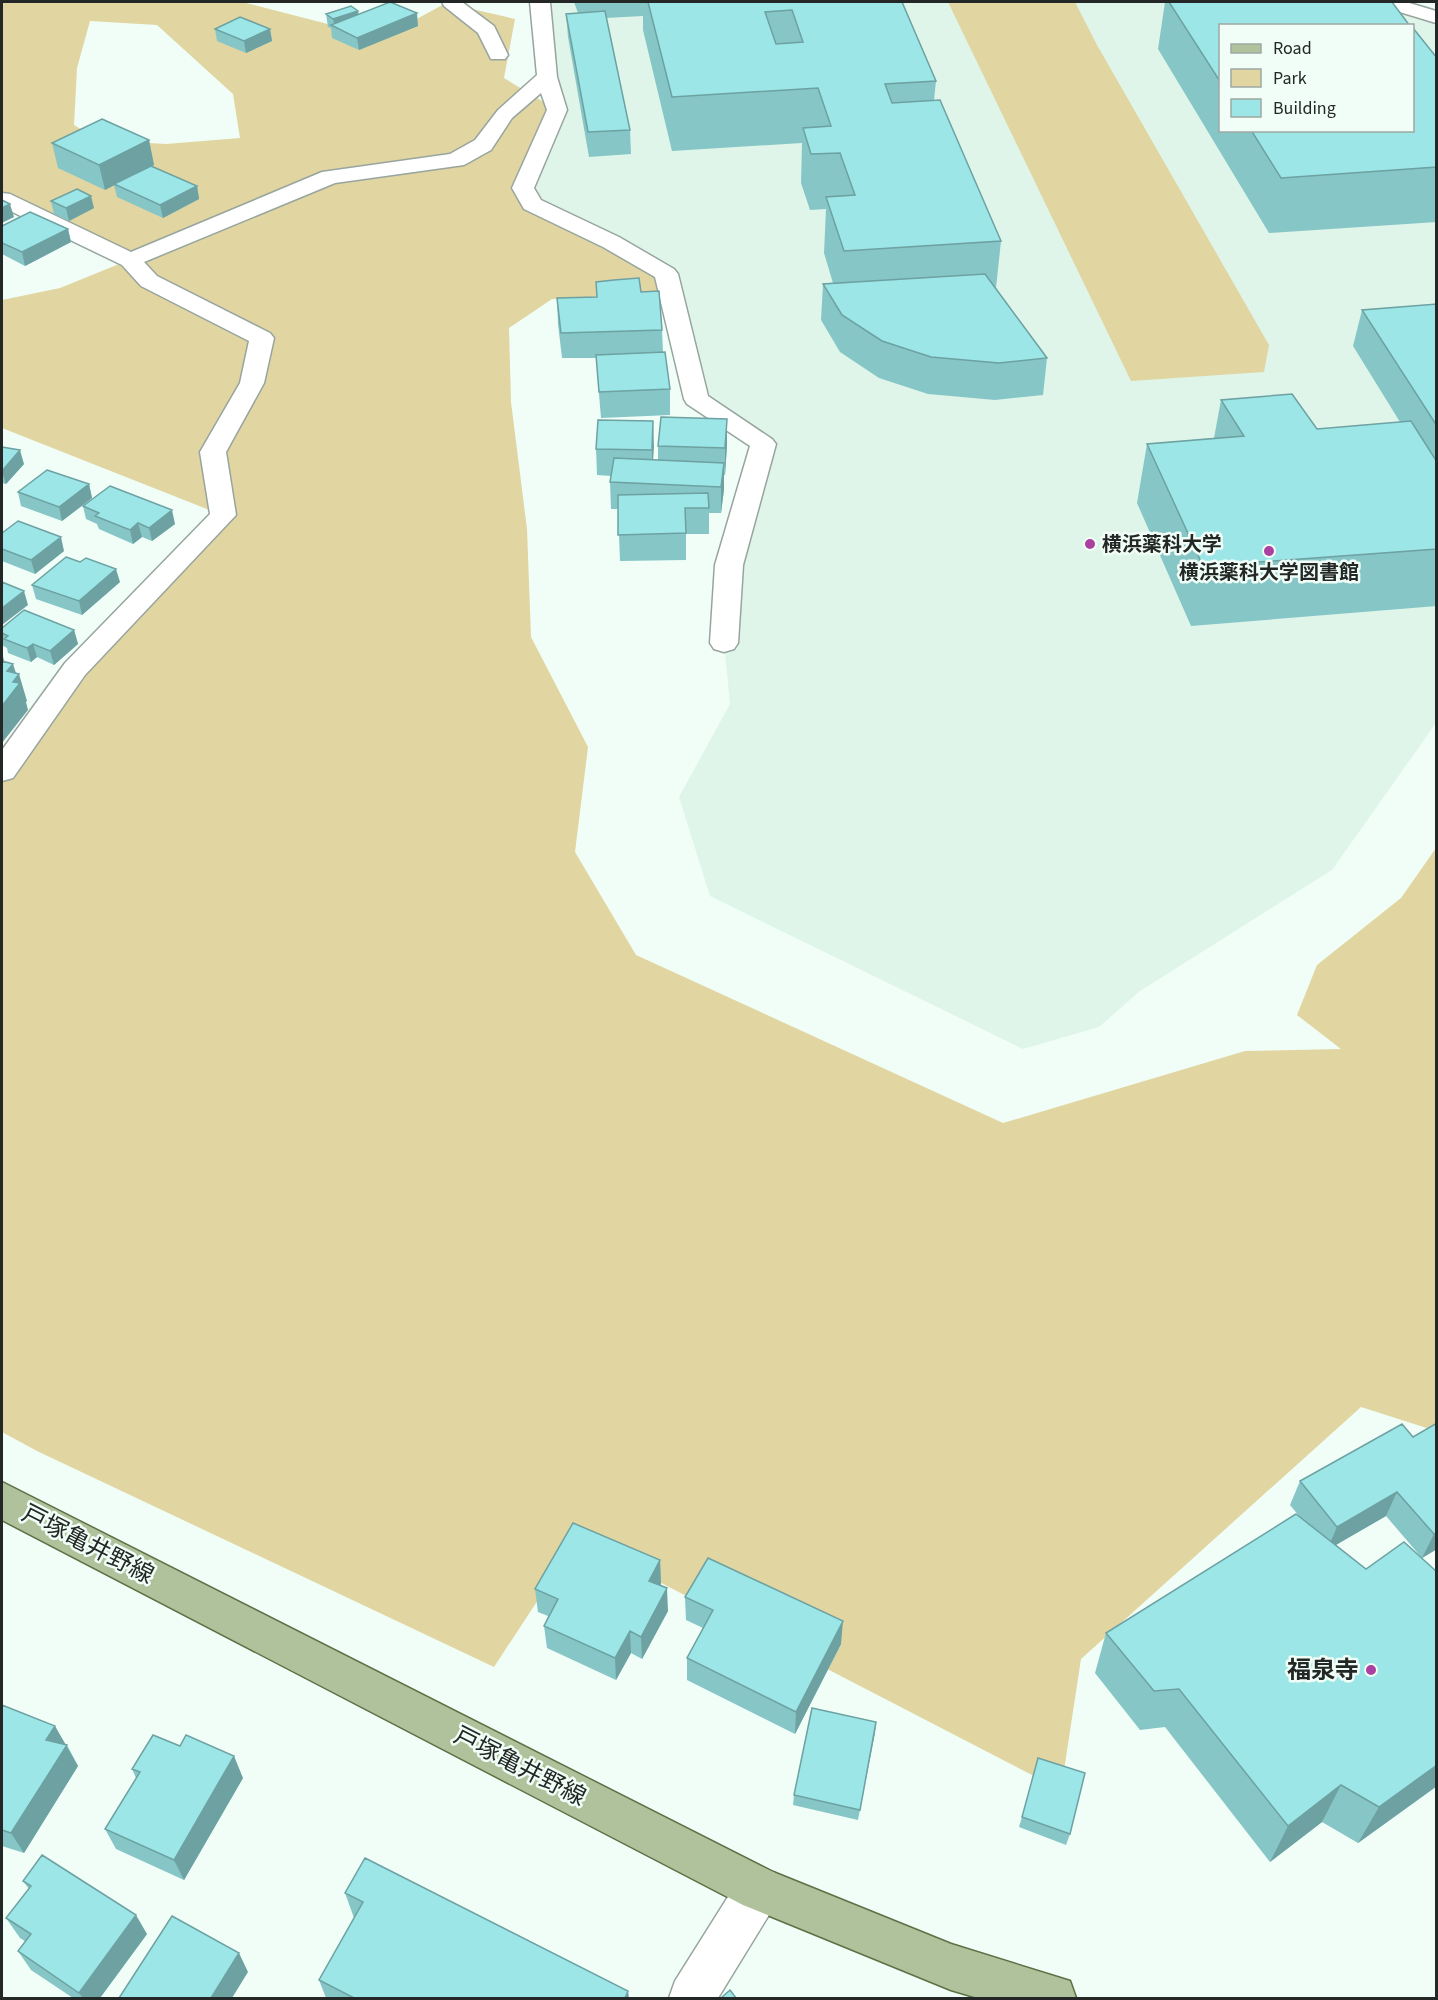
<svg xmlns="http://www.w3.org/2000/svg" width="1438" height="2000" viewBox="0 0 1438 2000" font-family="'Source Sans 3','Noto Sans JP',sans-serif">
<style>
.built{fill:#dff5ea;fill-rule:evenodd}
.green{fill:#e1d5a1;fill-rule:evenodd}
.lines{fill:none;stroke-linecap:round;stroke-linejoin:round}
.minor-casing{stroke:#97a59e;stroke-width:3}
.major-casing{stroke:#5b7146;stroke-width:3}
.minor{fill:#fff;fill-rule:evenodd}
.major{fill:#afc29b;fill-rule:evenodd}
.wall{fill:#86c6c7}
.shaded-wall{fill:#6da1a2}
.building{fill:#9ce6e7;stroke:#6da1a2;stroke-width:1.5;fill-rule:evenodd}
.poi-dot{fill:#ac40a0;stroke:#f0fef7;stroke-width:2}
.labels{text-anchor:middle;stroke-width:5;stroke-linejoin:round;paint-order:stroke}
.poi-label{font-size:20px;font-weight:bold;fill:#232826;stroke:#f0fef7;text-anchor:start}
.near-street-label{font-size:24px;fill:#232826;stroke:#f0fef7}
.near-poi-label{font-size:24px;font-weight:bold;fill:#232826;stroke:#f0fef7;text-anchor:end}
</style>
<rect width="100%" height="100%" fill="#f0fef7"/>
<path class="built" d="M551 2H1413L1436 9V723L1332 870 1140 991 1099 1027 1023 1049 710 896 679 797 730 704 724 643 763 444 696 399 665 274 523 188 557 110ZM1220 26H1412V130H1220Z"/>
<path class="green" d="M2 2H242L382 38 446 3 515 19 504 78 557 110 523 188 533 204 666 274 671 296 552 299 509 328 511 402 527 529 531 637 588 747 575 852 636 955 1003 1123 1245 1051 1341 1049 1297 1015 1317 965 1401 898 1436 848V1431L1361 1407 1081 1659 1061 1790 642 1573 576 1542 494 1667 37 1451 2 1432V767L75 669 222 515 2 428V300L60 288 129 260 2 202ZM90 21 157 25 233 94 240 138 166 144 99 140 74 125 77 68Z
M948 2H1075L1097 45 1269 345 1264 372 1131 381Z"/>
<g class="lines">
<g class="minor-casing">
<path id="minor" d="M442 2H462L494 26 508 55 505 59H491L478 33 444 6Z
M530 2H550L557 77 567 110 534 188 541 200 619 237 674 269 678 274 708 396 772 439 776 444 743 565 738 643 734 649 724 652 714 649 710 643 715 565 750 446 687 404 684 399 655 277 603 247 524 209 512 188 547 110 541 93 512 118 491 150 464 165 335 183 144 262 157 276 270 333 274 338 264 383 226 452 236 515 85 675 13 778 2 781V750L65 663 210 514 200 452 240 383 249 341 141 286 122 265 2 207V193L10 194 131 252 322 172 450 154 475 140 498 110 537 75Z
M1378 2H1406L1436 11V23L1380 6Z
M759 1866 775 1873 782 1889 775 1905 718 1998H669L675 1981 743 1873Z"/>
</g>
<g class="major-casing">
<path id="major" d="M2 1482 773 1872 951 1944 1070 1981 1076 1998H978L951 1990 743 1905 2 1520Z"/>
</g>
<use href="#minor" class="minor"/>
<use href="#major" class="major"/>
</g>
<path class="wall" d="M574 2H902L936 81 934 100 1001 241 996 288 1047 358 1043 395 995 400 928 394 879 378 840 352 821 320 823 284 833 283 824 253 826 209 810 210 801 183 802 143 672 151 643 30V16L606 18 630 130 631 154 589 157 568 37 566 14 578 13Z
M1165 2H1392L1221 26V130H1413L1437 58V222L1269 233 1158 49Z
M326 14H359L418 26 359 50 332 38 331 28 328 27Z
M215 29H270L272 41 246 53 217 41Z
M149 140 154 165 151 166 197 186 199 199 163 218 117 197 114 185 105 190 58 168 52 143Z
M51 201 94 208 69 221 54 214Z
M2 226 68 229 71 242 25 266 2 254Z
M641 292 662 330 663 352 670 389V415L601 418 596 358H562L558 324 557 298 597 297Z
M1437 304V606L1191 626 1137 503 1147 444 1214 438 1221 400 1317 429 1400 422 1353 346 1362 310Z
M653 421V460H658V446L727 445 725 475H724V489L721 513H709V534H686V560L620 561 618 509H611L610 482 611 476 597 475 596 449Z
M2 447 24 464 6 484 2 483Z
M89 484 92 498 62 521 21 506 18 492Z
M83 506 175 524 152 541 142 537 133 544 99 529 97 524 86 519Z
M2 533 64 551 35 574 2 561Z
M120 582 82 615 36 599 32 585Z
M2 628 74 630 78 644 54 665 37 657 31 662 8 653 7 648 2 645Z
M1437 1423V1549L1422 1558 1386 1516 1336 1545 1366 1569 1437 1572V1786L1358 1843 1322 1822 1270 1862 1165 1727 1140 1730 1095 1673 1106 1633 1299 1516 1290 1505 1300 1481 1413 1437Z
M660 1560 661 1584 660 1585 668 1611 642 1659 631 1653 616 1680 547 1648 544 1626 548 1616 538 1612 535 1589Z
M685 1597 841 1644 795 1734 687 1680V1658L703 1628 686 1620Z
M2 1705 67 1745 78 1766 24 1853 2 1846Z
M876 1722 858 1820 793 1805 794 1795Z
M132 1769 243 1778 184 1880 116 1849 105 1829 136 1778Z
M1022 1817 1070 1834 1066 1845 1019 1827Z
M23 1881 147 1934 100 1998H73L31 1970 18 1951 25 1941 20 1938 6 1918 29 1889Z
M345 1893 629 1998H326L319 1980 354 1918Z"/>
<path class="shaded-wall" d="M358 11 360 23 335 27 333 19Z
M417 13 418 26 359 50 357 38Z
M270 29 272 41 246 53 244 41Z
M149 140 154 165 105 190 99 165Z
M197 186 199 199 163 218 160 205Z
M91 196 94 208 69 221 66 208Z
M10 204 14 217 2 223V208Z
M68 229 71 242 25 266 22 252Z
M727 419V445L725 475V448Z
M653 421 654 447 652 476V450Z
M20 450 24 464 6 484 2 471Z
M724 463V489L721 513V487Z
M89 484 92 498 62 521 59 507Z
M172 510 175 524 152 541 149 528Z
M138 523 142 537 133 544 130 530Z
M61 537 64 551 35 574 31 560Z
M116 569 120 582 82 615 79 601Z
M24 591 28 605 2 625V608Z
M74 630 78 644 54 665 50 651Z
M33 644 37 657 31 662 27 648Z
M2 653 7 671 13 664 17 676 19 674 27 701 26 702 28 710 2 743Z
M1397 1492 1386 1516 1327 1550 1337 1527Z
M1437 1533V1549L1422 1558 1434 1534Z
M660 1560 661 1584 650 1604 649 1581Z
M667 1588 668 1611 642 1659 641 1637Z
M843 1621 841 1644 795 1734 796 1712Z
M630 1631 631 1653 616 1680 615 1658Z
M876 1722 875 1733 858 1820 860 1810Z
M55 1726 78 1766 24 1853 11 1833 46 1740Z
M234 1756 243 1778 184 1880 174 1860Z
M1437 1765V1786L1358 1843 1379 1807Z
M1341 1785 1322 1822 1270 1862 1288 1826Z
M136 1915 147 1934 100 1998H83L79 1993Z
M239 1953 248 1972 232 1998H211Z
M628 1991 629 1998H625Z"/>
<path class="building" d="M390 2 417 13 357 38 331 25Z
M648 2H902L936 81 885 84 892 103 940 100 1001 241 844 251 826 197 855 195 840 153 811 154 803 128 831 126 818 88 672 97ZM792 10 803 42 776 44 765 12Z
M1169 2H1392L1410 26H1221V83Z
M351 6 358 11 333 19 326 14Z
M605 11 630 130 588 132 566 14Z
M240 17 270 29 244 41 215 29Z
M1413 28 1437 58V167L1281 178 1251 130H1413Z
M102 119 149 140 99 165 52 143Z
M151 166 197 186 160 205 114 184Z
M77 189 91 196 66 208 51 201Z
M2 200 10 204 2 208Z
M30 212 68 229 22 252 2 243V226Z
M985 274 1047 358 999 363 931 357 882 341 842 315 823 284Z
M639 278 641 292 659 291 662 330 561 333 557 298 597 297 596 282 614 280Z
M1437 304V426L1362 310Z
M665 352 670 389 599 392 596 355Z
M1292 394 1317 429 1411 421 1437 462V549L1203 566 1147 444 1244 436 1221 400Z
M661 417 727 419 725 448 658 446Z
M598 420 653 421 652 450 596 449Z
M2 447 20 450 2 471Z
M614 458 724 463 721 487 610 482Z
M47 470 89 484 59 507 18 492Z
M110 486 172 510 149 528 138 523 130 530 95 516 99 513 83 506Z
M708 493 709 508H685L686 533 618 535V495Z
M18 521 61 537 31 560 2 549V533Z
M66 557 80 562 86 558 116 569 79 601 32 585Z
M2 582 24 591 2 608Z
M24 610 74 630 50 651 33 644 27 648 4 639 8 636 2 633V628Z
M2 661 13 664 7 671 19 674 13 682 20 683 2 706Z
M1437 1423V1533L1434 1534 1397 1492 1337 1527 1300 1481 1402 1424 1413 1437Z
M1296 1514 1366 1569 1404 1542 1437 1572V1765L1379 1807 1341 1785 1288 1826 1179 1689 1154 1691 1106 1633Z
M573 1523 660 1560 649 1581 667 1588 641 1637 630 1631 615 1658 544 1626 558 1599 535 1589Z
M708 1558 843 1621 796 1712 687 1658 713 1610 685 1597Z
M2 1705 55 1726 46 1740 67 1745 11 1833 2 1830Z
M812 1708 876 1722 860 1810 794 1795Z
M153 1735 180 1746 186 1735 234 1756 174 1860 105 1829 140 1772 132 1769Z
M1038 1758 1085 1773 1070 1834 1022 1817Z
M42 1855 136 1915 79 1993 18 1951 31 1934 6 1918 31 1886 23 1881Z
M365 1858 628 1991 625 1998H354L319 1980 363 1902 345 1893Z
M172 1916 239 1953 211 1998H119Z
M730 1990 736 1998H721Z"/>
<g class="poi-dot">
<circle cx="1090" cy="544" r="6"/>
<circle cx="1269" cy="551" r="6"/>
<circle cx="1371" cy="1670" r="6"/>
</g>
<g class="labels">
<g class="poi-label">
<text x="1102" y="551">横浜薬科大学</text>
<text x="1269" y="579" text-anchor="middle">横浜薬科大学図書館</text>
</g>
<g class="near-street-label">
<text transform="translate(88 1544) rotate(27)" y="8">戸塚亀井野線</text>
<text transform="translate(520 1766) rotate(27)" y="8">戸塚亀井野線</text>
</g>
<g class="near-poi-label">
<text x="1359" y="1678">福泉寺</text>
</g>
</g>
<rect width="1438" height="2000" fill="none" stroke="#232826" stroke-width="6"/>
<rect x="1219" y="24" width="195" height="108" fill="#f0fef7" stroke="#9ea8a3" stroke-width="1.5"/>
<rect x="1231" y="44" width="30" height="9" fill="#afc29b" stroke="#9ea8a3" stroke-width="1.5"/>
<text x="1273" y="54" font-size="18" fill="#232826">Road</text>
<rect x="1231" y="69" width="30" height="18" fill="#e1d5a1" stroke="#9ea8a3" stroke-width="1.5"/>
<text x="1273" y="84" font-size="18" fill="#232826">Park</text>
<rect x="1231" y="99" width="30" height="18" fill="#9ce6e7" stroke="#9ea8a3" stroke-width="1.5"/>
<text x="1273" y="114" font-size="18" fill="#232826">Building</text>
</svg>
